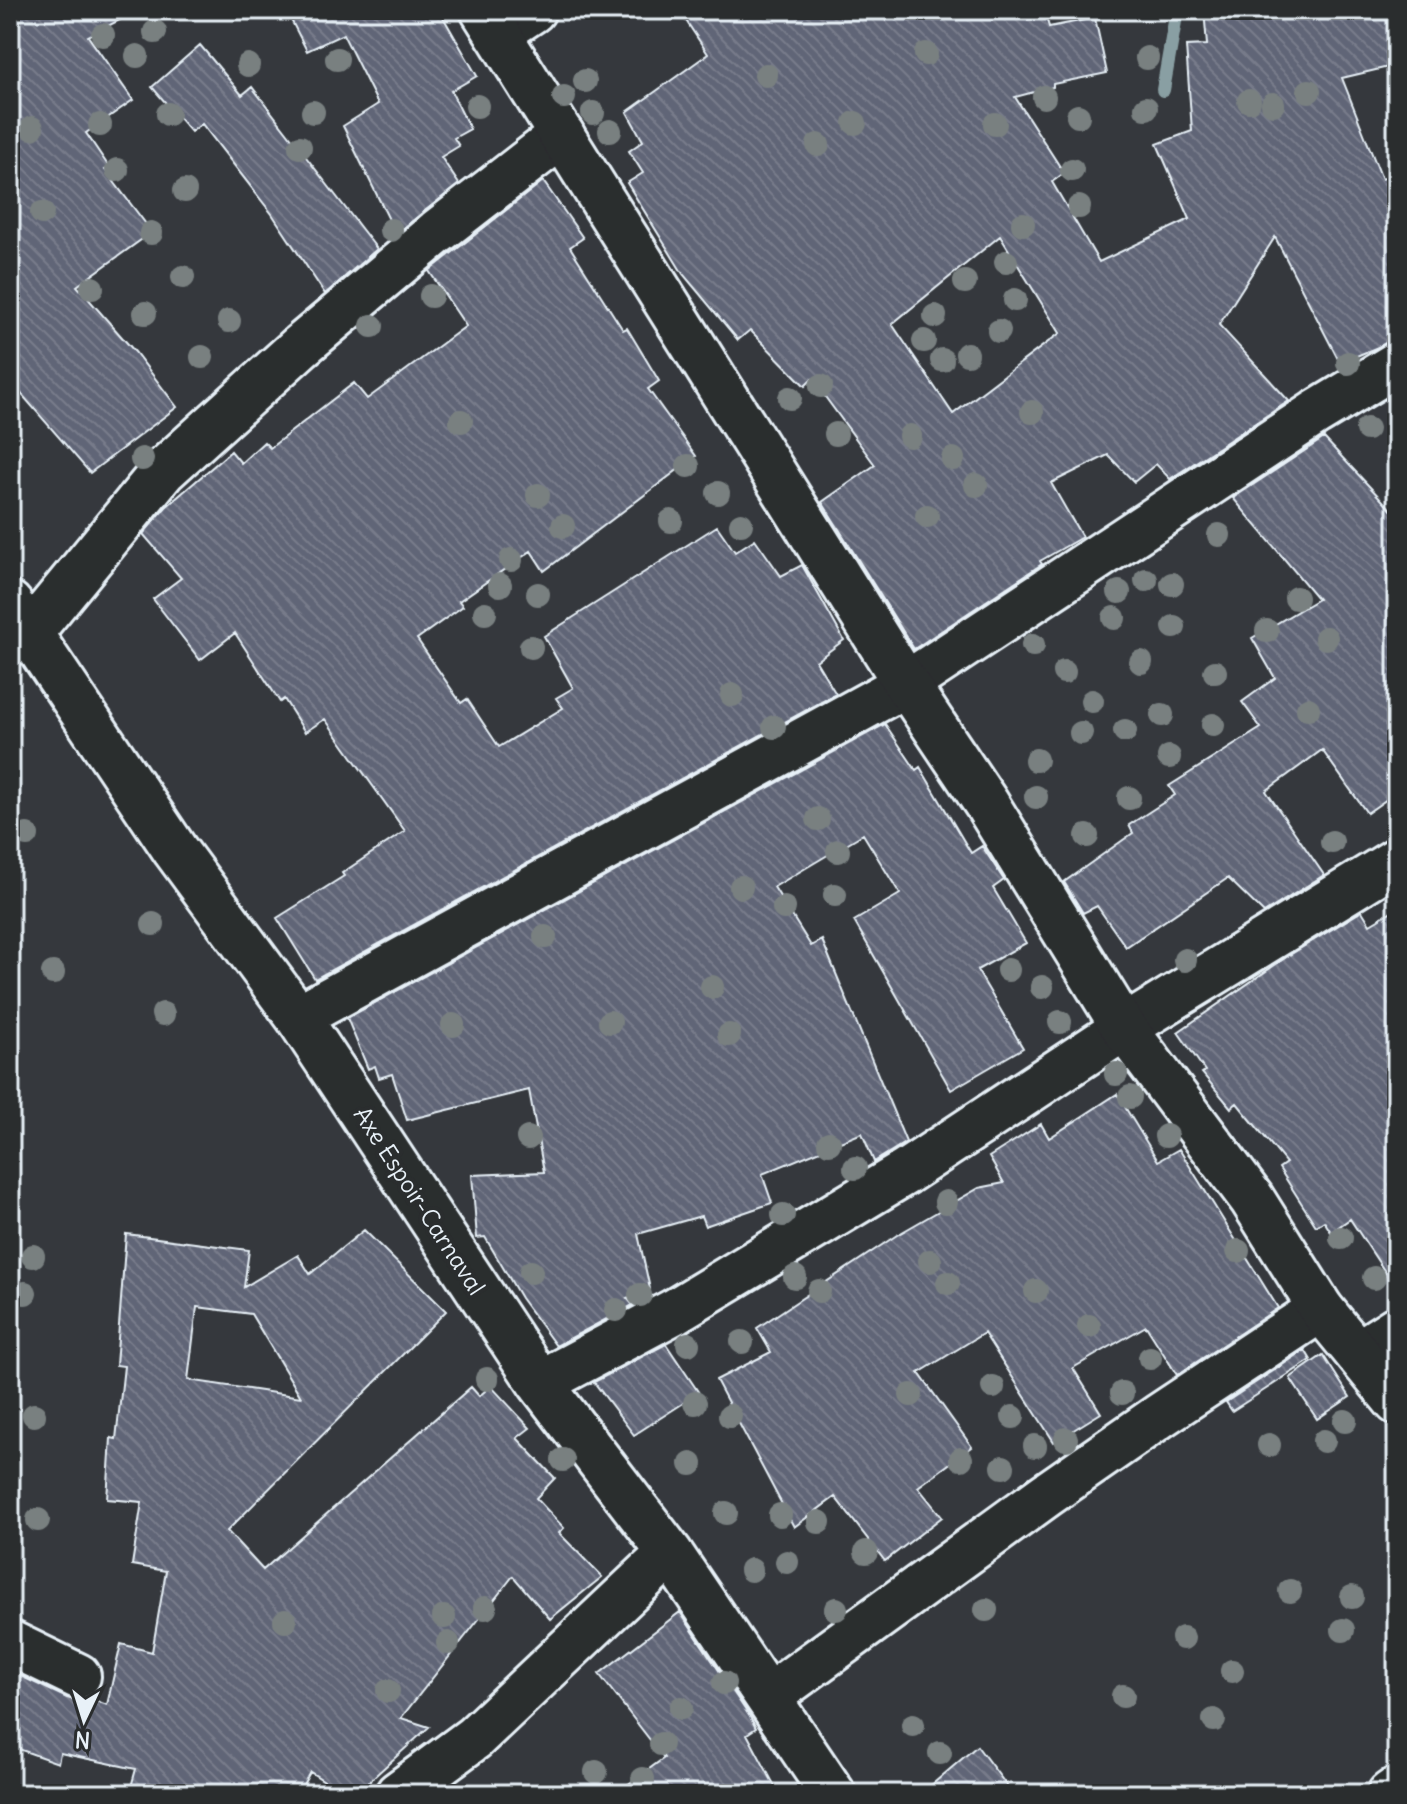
<svg xmlns="http://www.w3.org/2000/svg" width="1407" height="1804" viewBox="0 0 1407 1804" font-family="Delius,sans-serif">
<style>
.lines{fill:none;stroke-linecap:round;stroke-linejoin:round}
.stream{stroke:#899fa3;stroke-width:14}
.building{fill:url(#building-back-hatch);stroke:#e8f1f8;stroke-width:2;fill-rule:evenodd}
.minor-casing{stroke:#e8f1f8;stroke-width:50}
.major-casing{stroke:#e8f1f8;stroke-width:50}
.minor{stroke:#2a2d2e;stroke-width:44}
.major{stroke:#2a2d2e;stroke-width:44}
.tree{fill:#798080}
.labels{text-anchor:middle;stroke-width:8;stroke-linejoin:round;paint-order:stroke}
.street-label{font-size:24px;fill:#e8f1f8;stroke:#2a2d2e}
</style>
<defs>
<pattern id="building-back-hatch" width="6" height="6" patternUnits="userSpaceOnUse" patternTransform="scale(2)"><rect width="6" height="6" fill="#616577"/><path d="M-1 5l2 2M0 0l6 6M5-1l2 2" fill="none" stroke="#787c8b"/></pattern>
</defs>
<rect width="100%" height="100%" fill="#35383d"/>
<filter id="ink" filterUnits="userSpaceOnUse"><feTurbulence type="fractalNoise" baseFrequency=".0125" numOctaves="2"/><feDisplacementMap in="SourceGraphic" scale="16" xChannelSelector="R" yChannelSelector="G"/><feConvolveMatrix kernelMatrix="1 2 1 2 8 2 1 2 1" color-interpolation-filters="sRGB"/></filter>
<g filter="url(#ink)">
<g class="lines">
<path class="stream" d="M1163 90 1177 10"/>
</g>
<path class="building" d="M10 10H139L88 36 133 100 86 133 109 167 105 170 152 232 77 286 135 352 177 407 90 473 10 381Z
M286 10H439L477 76 451 91 470 129 454 138 459 146 441 157 459 184 396 234 343 126 378 104 343 34 307 51Z
M679 10H891L896 20 921 10H1044L1049 27 1095 18 1107 73 1053 84V87L1015 97 1064 173 1052 182 1099 262 1190 219 1157 144 1192 131 1186 46 1207 45 1204 10H1397V65L1342 78 1382 179 1397 173V339L1340 363 1275 237 1219 325 1289 401 1170 479 1156 464 1134 482 1108 455 1051 483 1082 537 1040 561 1042 564 914 649 822 502 875 465 812 379 805 386 750 330 738 340 683 274 627 183 643 173 629 151 643 141 627 112 708 54ZM1000 236 1060 333 953 414 892 324Z
M200 45 242 95 252 87 377 249 325 294 272 214 202 124 191 132 152 87Z
M543 181 583 238 570 247 623 330 627 328 659 381 648 389 696 456 544 571 531 551 459 601 463 606 417 639 461 703 467 699 499 747 563 708 556 698 573 688 544 636 717 526 735 552 755 539 781 576 802 565 844 640 816 661 836 694 315 979 277 918 344 876 342 873 405 831 325 719 305 732 284 699 280 702 235 633 200 660 153 599 181 578 143 534 166 507 231 451 241 463 264 442 270 448 354 383 367 399 466 326 429 271Z
M1324 438 1397 516V792L1367 813 1322 750 1266 791 1324 875 1264 913 1228 878 1126 947 1097 906 1083 913 1064 882 1133 833 1129 825 1175 795 1169 786 1261 728 1242 702 1275 678 1252 638 1318 599 1233 498Z
M885 724 916 770 920 767 971 853 982 846 1004 880 993 888 1026 943 977 970 1023 1048 951 1090 854 921 900 894 863 834 774 887 811 946 822 940 906 1142 874 1162 862 1133 762 1174 772 1203 705 1226 701 1216 638 1234 650 1289 627 1298 633 1305 556 1346 521 1298 485 1237 477 1238 472 1175 544 1172 529 1090 407 1120 392 1074 379 1078 375 1066 368 1069 347 1018Z
M1397 908V1290L1350 1219 1331 1232 1324 1221 1316 1226 1279 1168 1286 1163 1237 1103 1231 1108 1202 1073 1205 1071 1178 1032 1288 956 1362 911 1370 924Z
M1117 1094 1158 1161 1179 1149 1278 1308 1177 1375 1146 1326 1073 1368 1101 1413 1054 1442 984 1333 919 1373 972 1447 918 1487 942 1517 885 1561 835 1497 794 1527 716 1380 771 1352 757 1328 897 1235 979 1188 1004 1183 989 1157 1041 1124 1049 1138Z
M364 1230 446 1311 227 1531 263 1570 471 1387 479 1396 491 1386 530 1428 517 1438 555 1478 536 1498 564 1528 559 1533 602 1577 550 1619 513 1576 401 1718 429 1727 355 1794H345L310 1772 298 1794H129L136 1769 60 1753 58 1763 10 1746V1671L67 1698 79 1701 88 1698 107 1705 121 1644 152 1652 166 1571 132 1565 142 1502 107 1499 111 1438 116 1439 124 1366 116 1365 126 1234 249 1250 244 1287 298 1255 310 1274ZM197 1307 251 1314 301 1397 188 1380Z
M666 1344 699 1393 634 1435 594 1382Z
M1305 1350 1311 1360 1232 1411 1226 1402Z
M1323 1355 1350 1397 1317 1419 1290 1378Z
M680 1612 750 1717 756 1728 747 1734 779 1794H615L664 1758 599 1674Z
M977 1746 1013 1794H921Z"/>
<g class="lines">
<g class="minor-casing">
<path id="minor" d="M498 33 533 10
M10 604 175 850 298 1017 540 1383 670 1553 833 1794
M10 643 29 634 163 471 301 346 437 232 562 135
M298 1017 906 684 1316 413 1397 364
M1358 1353 1397 1328
M540 1383 675 1311 906 1172 1124 1028 1397 860
M10 1643 78 1676
M768 1697 1046 1495 1161 1415 1321 1309
M398 1794 474 1738 670 1553
M1390 1794 1397 1789"/>
</g>
<g class="major-casing">
<path id="major" d="M483 10 906 684 986 803 1124 1028 1252 1199 1321 1309 1397 1402"/>
</g>
<use href="#minor" class="minor"/>
<use href="#major" class="major"/>
</g>
<g class="tree">
<circle cx="155" cy="32" r="12"/>
<circle cx="103" cy="35" r="12"/>
<circle cx="926" cy="54" r="12"/>
<circle cx="137" cy="56" r="12"/>
<circle cx="1147" cy="58" r="12"/>
<circle cx="337" cy="59" r="12"/>
<circle cx="248" cy="65" r="12"/>
<circle cx="766" cy="75" r="12"/>
<circle cx="585" cy="81" r="12"/>
<circle cx="1309" cy="91" r="12"/>
<circle cx="564" cy="97" r="12"/>
<circle cx="1044" cy="97" r="12"/>
<circle cx="1249" cy="101" r="12"/>
<circle cx="1273" cy="104" r="12"/>
<circle cx="477" cy="106" r="12"/>
<circle cx="1146" cy="108" r="12"/>
<circle cx="313" cy="112" r="12"/>
<circle cx="593" cy="113" r="12"/>
<circle cx="168" cy="114" r="12"/>
<circle cx="1078" cy="116" r="12"/>
<circle cx="855" cy="123" r="12"/>
<circle cx="995" cy="124" r="12"/>
<circle cx="100" cy="125" r="12"/>
<circle cx="32" cy="128" r="12"/>
<circle cx="610" cy="131" r="12"/>
<circle cx="818" cy="145" r="12"/>
<circle cx="300" cy="147" r="12"/>
<circle cx="117" cy="170" r="12"/>
<circle cx="1072" cy="170" r="12"/>
<circle cx="185" cy="191" r="12"/>
<circle cx="1079" cy="207" r="12"/>
<circle cx="42" cy="213" r="12"/>
<circle cx="1023" cy="224" r="12"/>
<circle cx="391" cy="230" r="12"/>
<circle cx="151" cy="233" r="12"/>
<circle cx="1006" cy="262" r="12"/>
<circle cx="183" cy="277" r="12"/>
<circle cx="965" cy="282" r="12"/>
<circle cx="92" cy="288" r="12"/>
<circle cx="431" cy="296" r="12"/>
<circle cx="1015" cy="300" r="12"/>
<circle cx="145" cy="313" r="12"/>
<circle cx="935" cy="316" r="12"/>
<circle cx="229" cy="321" r="12"/>
<circle cx="372" cy="326" r="12"/>
<circle cx="999" cy="331" r="12"/>
<circle cx="924" cy="341" r="12"/>
<circle cx="967" cy="354" r="12"/>
<circle cx="202" cy="357" r="12"/>
<circle cx="942" cy="360" r="12"/>
<circle cx="1348" cy="363" r="12"/>
<circle cx="821" cy="386" r="12"/>
<circle cx="790" cy="398" r="12"/>
<circle cx="1032" cy="412" r="12"/>
<circle cx="461" cy="421" r="12"/>
<circle cx="1367" cy="429" r="12"/>
<circle cx="836" cy="434" r="12"/>
<circle cx="910" cy="436" r="12"/>
<circle cx="142" cy="459" r="12"/>
<circle cx="953" cy="459" r="12"/>
<circle cx="688" cy="466" r="12"/>
<circle cx="976" cy="485" r="12"/>
<circle cx="718" cy="493" r="12"/>
<circle cx="538" cy="495" r="12"/>
<circle cx="927" cy="516" r="12"/>
<circle cx="671" cy="521" r="12"/>
<circle cx="741" cy="524" r="12"/>
<circle cx="563" cy="526" r="12"/>
<circle cx="1219" cy="535" r="12"/>
<circle cx="511" cy="560" r="12"/>
<circle cx="1146" cy="580" r="12"/>
<circle cx="1172" cy="584" r="12"/>
<circle cx="500" cy="585" r="12"/>
<circle cx="1119" cy="592" r="12"/>
<circle cx="538" cy="594" r="12"/>
<circle cx="1296" cy="598" r="12"/>
<circle cx="485" cy="613" r="12"/>
<circle cx="1114" cy="618" r="12"/>
<circle cx="1174" cy="627" r="12"/>
<circle cx="1267" cy="631" r="12"/>
<circle cx="1326" cy="638" r="12"/>
<circle cx="1033" cy="645" r="12"/>
<circle cx="531" cy="647" r="12"/>
<circle cx="1141" cy="662" r="12"/>
<circle cx="1064" cy="672" r="12"/>
<circle cx="1215" cy="672" r="12"/>
<circle cx="732" cy="695" r="12"/>
<circle cx="1092" cy="701" r="12"/>
<circle cx="1308" cy="709" r="12"/>
<circle cx="1162" cy="715" r="12"/>
<circle cx="1213" cy="725" r="12"/>
<circle cx="774" cy="727" r="12"/>
<circle cx="1125" cy="731" r="12"/>
<circle cx="1081" cy="733" r="12"/>
<circle cx="1169" cy="757" r="12"/>
<circle cx="1036" cy="760" r="12"/>
<circle cx="1036" cy="797" r="12"/>
<circle cx="1129" cy="798" r="12"/>
<circle cx="818" cy="819" r="12"/>
<circle cx="27" cy="835" r="12"/>
<circle cx="1087" cy="836" r="12"/>
<circle cx="1332" cy="842" r="12"/>
<circle cx="838" cy="851" r="12"/>
<circle cx="741" cy="887" r="12"/>
<circle cx="835" cy="895" r="12"/>
<circle cx="784" cy="908" r="12"/>
<circle cx="153" cy="924" r="12"/>
<circle cx="545" cy="937" r="12"/>
<circle cx="1185" cy="960" r="12"/>
<circle cx="1008" cy="970" r="12"/>
<circle cx="53" cy="973" r="12"/>
<circle cx="712" cy="987" r="12"/>
<circle cx="1042" cy="987" r="12"/>
<circle cx="163" cy="1014" r="12"/>
<circle cx="610" cy="1022" r="12"/>
<circle cx="1060" cy="1022" r="12"/>
<circle cx="453" cy="1025" r="12"/>
<circle cx="729" cy="1035" r="12"/>
<circle cx="1116" cy="1074" r="12"/>
<circle cx="1130" cy="1097" r="12"/>
<circle cx="1166" cy="1136" r="12"/>
<circle cx="528" cy="1138" r="12"/>
<circle cx="829" cy="1143" r="12"/>
<circle cx="855" cy="1168" r="12"/>
<circle cx="946" cy="1202" r="12"/>
<circle cx="783" cy="1215" r="12"/>
<circle cx="1341" cy="1238" r="12"/>
<circle cx="1238" cy="1251" r="12"/>
<circle cx="33" cy="1256" r="12"/>
<circle cx="930" cy="1261" r="12"/>
<circle cx="531" cy="1272" r="12"/>
<circle cx="795" cy="1277" r="12"/>
<circle cx="1374" cy="1278" r="12"/>
<circle cx="948" cy="1283" r="12"/>
<circle cx="819" cy="1291" r="12"/>
<circle cx="1036" cy="1291" r="12"/>
<circle cx="25" cy="1293" r="12"/>
<circle cx="640" cy="1295" r="12"/>
<circle cx="616" cy="1310" r="12"/>
<circle cx="1089" cy="1326" r="12"/>
<circle cx="742" cy="1342" r="12"/>
<circle cx="688" cy="1344" r="12"/>
<circle cx="1150" cy="1358" r="12"/>
<circle cx="487" cy="1379" r="12"/>
<circle cx="993" cy="1387" r="12"/>
<circle cx="1122" cy="1393" r="12"/>
<circle cx="911" cy="1395" r="12"/>
<circle cx="695" cy="1403" r="12"/>
<circle cx="34" cy="1415" r="12"/>
<circle cx="730" cy="1416" r="12"/>
<circle cx="1013" cy="1417" r="12"/>
<circle cx="1345" cy="1421" r="12"/>
<circle cx="1066" cy="1439" r="12"/>
<circle cx="1324" cy="1441" r="12"/>
<circle cx="1269" cy="1445" r="12"/>
<circle cx="1035" cy="1446" r="12"/>
<circle cx="961" cy="1459" r="12"/>
<circle cx="563" cy="1460" r="12"/>
<circle cx="691" cy="1464" r="12"/>
<circle cx="1003" cy="1467" r="12"/>
<circle cx="726" cy="1513" r="12"/>
<circle cx="780" cy="1515" r="12"/>
<circle cx="38" cy="1520" r="12"/>
<circle cx="819" cy="1522" r="12"/>
<circle cx="866" cy="1552" r="12"/>
<circle cx="787" cy="1562" r="12"/>
<circle cx="751" cy="1570" r="12"/>
<circle cx="1290" cy="1591" r="12"/>
<circle cx="1352" cy="1597" r="12"/>
<circle cx="485" cy="1608" r="12"/>
<circle cx="836" cy="1609" r="12"/>
<circle cx="986" cy="1610" r="12"/>
<circle cx="444" cy="1617" r="12"/>
<circle cx="285" cy="1621" r="12"/>
<circle cx="1343" cy="1630" r="12"/>
<circle cx="1183" cy="1638" r="12"/>
<circle cx="448" cy="1643" r="12"/>
<circle cx="1232" cy="1671" r="12"/>
<circle cx="724" cy="1683" r="12"/>
<circle cx="388" cy="1691" r="12"/>
<circle cx="1123" cy="1696" r="12"/>
<circle cx="681" cy="1708" r="12"/>
<circle cx="1214" cy="1720" r="12"/>
<circle cx="913" cy="1725" r="12"/>
<circle cx="661" cy="1744" r="12"/>
<circle cx="940" cy="1753" r="12"/>
<circle cx="596" cy="1772" r="12"/>
<circle cx="643" cy="1779" r="12"/>
</g>
</g>
<g class="labels">
<g class="street-label">
<text transform="translate(419 1201) rotate(57)" y="8">Axe Espoir-Carnaval</text>
</g>
</g>
<rect width="1407" height="1804" fill="none" stroke="#2a2d2e" stroke-width="40"/>
<rect x="20" y="20" width="1367" height="1764" fill="none" stroke="#e8f1f8" stroke-width="3" filter="url(#ink)"/>
<g transform="translate(84 1720) rotate(184)" stroke="#2a2d2e" stroke-width="6" paint-order="stroke">
<path d="M0-6L14 30L0 20L-14 30Z" fill="#e8f1f8"/>
<text y="-12" font-size="22" font-weight="bold" text-anchor="middle" fill="#e8f1f8">N</text>
</g>
</svg>
